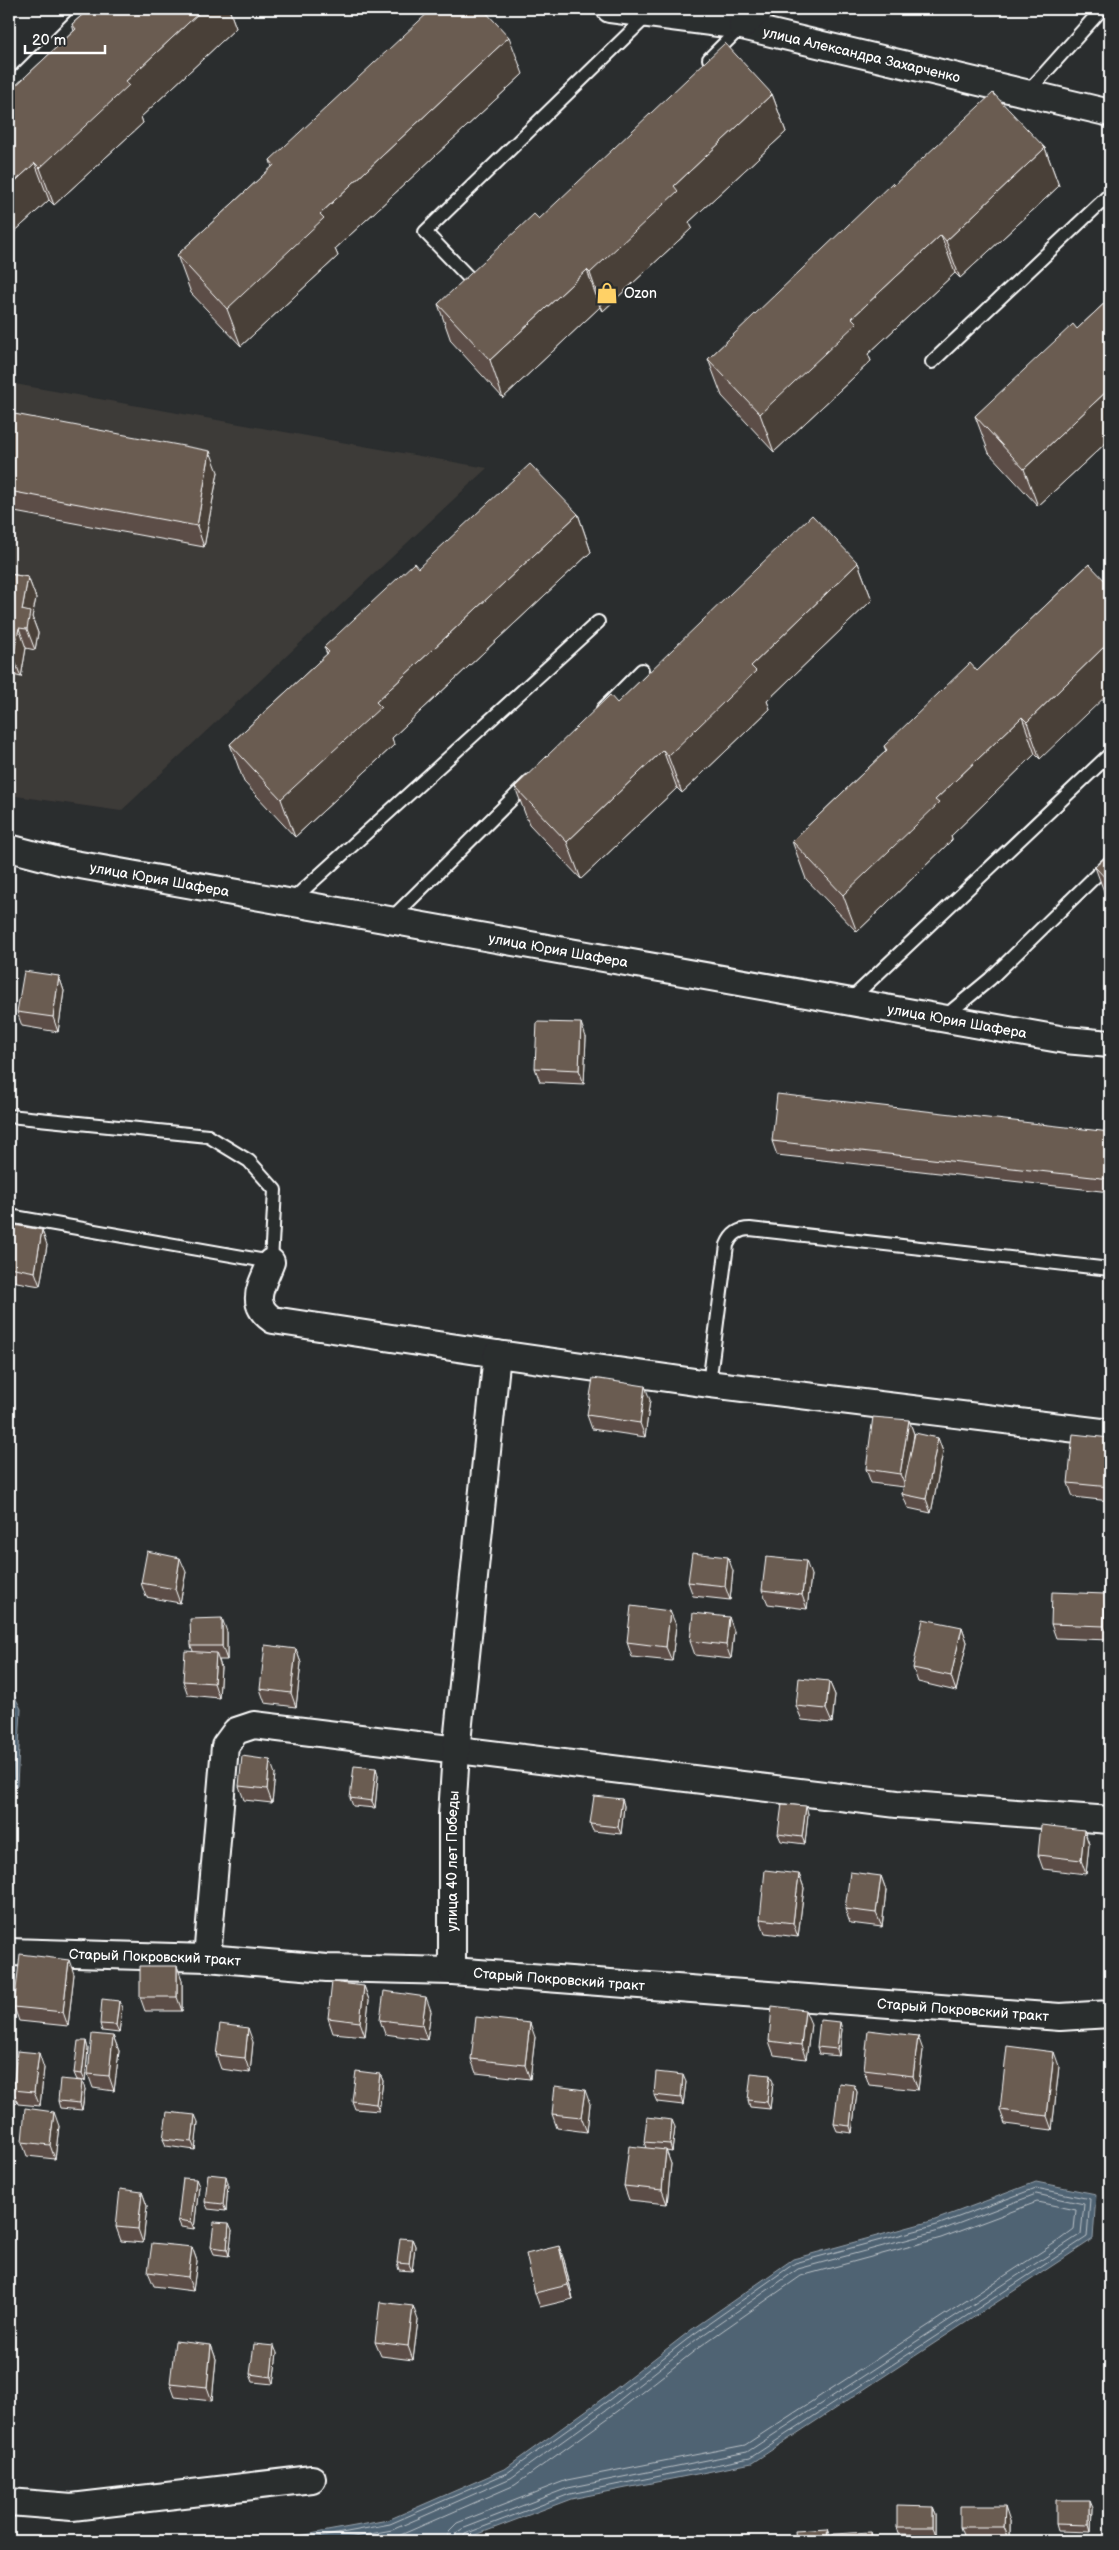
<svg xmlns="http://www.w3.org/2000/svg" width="1119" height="2550" viewBox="0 0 1119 2550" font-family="'Balsamiq Sans',sans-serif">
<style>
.built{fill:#3d3b38}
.water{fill:#506373;stroke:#96a1ab}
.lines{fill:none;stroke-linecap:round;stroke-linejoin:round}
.shore{stroke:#b9c1c7;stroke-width:1}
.service-casing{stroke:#fff;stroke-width:16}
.minor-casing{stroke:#fff;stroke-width:30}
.service{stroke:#2a2d2e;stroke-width:12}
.minor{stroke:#2a2d2e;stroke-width:26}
.wall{fill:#5b4e46;stroke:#fff}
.shaded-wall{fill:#4a4039;stroke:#fff}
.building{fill:#6a5b51;stroke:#fff}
.labels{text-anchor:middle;stroke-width:4;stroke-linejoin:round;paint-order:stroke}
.street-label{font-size:14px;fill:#fff;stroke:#2a2d2e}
.poi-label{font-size:14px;fill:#fff;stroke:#2a2d2e;text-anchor:start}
</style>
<rect width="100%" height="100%" fill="#2a2d2e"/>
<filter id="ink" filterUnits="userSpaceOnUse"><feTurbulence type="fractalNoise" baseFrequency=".02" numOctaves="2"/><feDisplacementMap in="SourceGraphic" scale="10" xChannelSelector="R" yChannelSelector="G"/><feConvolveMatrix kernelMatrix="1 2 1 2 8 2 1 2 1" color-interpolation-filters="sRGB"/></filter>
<g filter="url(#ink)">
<path class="built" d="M9 383 487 468 121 811 9 795Z"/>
<path class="water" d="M9 1685 21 1709 17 1785 9 1794Z
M1036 2182 1096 2194 1093 2239 752 2463 571 2499 460 2541H272L388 2520 505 2469 606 2396 691 2330 793 2259 935 2220Z"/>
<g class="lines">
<path class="shore" d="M9 1696 16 1711 12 1782 9 1787
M299 2541 390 2524 507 2473 609 2400 694 2334 795 2263 937 2225 1036 2188 1090 2199 1087 2237 750 2458 570 2494 465 2534 461 2541
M333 2541 392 2530 511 2478 613 2405 697 2339 798 2269 939 2231 1036 2194 1084 2204 1081 2234 747 2452 568 2488 462 2529 456 2533 455 2541
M374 2541 396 2537 515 2485 618 2411 702 2345 801 2276 941 2238 1037 2202 1076 2210 1074 2229 1058 2241 745 2445 567 2480 457 2523 449 2531 447 2541"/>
<g class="service-casing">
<path id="service" d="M709 59 742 26
M9 87 87 9
M1026 94 1102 9
M478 284 476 285 425 232 648 15
M932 362 1110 194
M603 709 642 670
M290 902 598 622
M390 920 530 781
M849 1001 1110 754
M943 1018 990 979 1110 862
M9 1116 208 1136 249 1161 275 1190 271 1262 9 1216
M709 1384 727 1245C731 1235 738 1229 750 1229L1110 1269"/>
</g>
<g class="minor-casing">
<g id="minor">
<path id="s1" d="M610 9 742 26 1110 113"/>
<path d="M742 26 761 9"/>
<path id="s2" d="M9 848 63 862 1065 1040 1110 1044"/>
<path d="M271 1262C262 1286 248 1303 273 1320L497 1354"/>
<path id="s3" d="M9 1952 207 1958 327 1968 452 1971 1060 2017 1110 2014"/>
<path d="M207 1958 225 1746 236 1731 254 1725 897 1804 1110 1820"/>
<path id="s4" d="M452 1971V1815L456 1752 497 1354 709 1384 1110 1433"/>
<path d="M9 2502 72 2507 312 2479"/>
</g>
</g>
<use href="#service" class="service"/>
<use href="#minor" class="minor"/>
</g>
<path class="wall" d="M89 9H229L236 28 141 117 143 123 54 205 49 200 9 237V92L74 31 72 24Z
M523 74 335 249 338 256 241 346 191 293 177 255 272 167 270 160Z
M772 94 786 132 689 222 692 228 603 311 600 307 503 398 451 341 438 304 539 219Z
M1045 148 1059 186 960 278 955 273 868 354 871 361 774 452 722 396 708 359 894 185Z
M1110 298V439L1038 506 989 453 975 416 1077 329Z
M9 413 218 472 204 547 9 511Z
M578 514 591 552 392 738 394 745 295 837 244 782 230 744 327 654 324 647 418 568Z
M858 563 872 600 767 701 770 709 682 793 677 788 581 879 529 824 515 787 617 703Z
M1089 564 1040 759 1035 754 951 836 952 840 857 932 806 879 792 841 886 751 884 746 977 671Z
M9 574 28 577 36 598 32 617 38 633 35 650 26 648 21 677 9 674Z
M1110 853V906L1109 905 1095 867Z
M59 976 64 991 58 1032 22 1026 17 1012Z
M586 1037 584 1084 540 1082 535 1068Z
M1110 1132V1192L777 1155 772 1141Z
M47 1245 40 1286 11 1281 9 1275V1252Z
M650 1400 645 1437 592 1429 587 1415Z
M909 1420 914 1434 938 1438 943 1452 931 1513 908 1508 902 1494 904 1487 871 1483 866 1469Z
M1110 1438V1501L1073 1497 1068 1483Z
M733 1571 730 1600 693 1596 688 1582Z
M186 1572 180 1603 146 1597 141 1583Z
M811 1575 807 1609 768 1604 762 1590Z
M1110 1608 1109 1640 1056 1638 1051 1624Z
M676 1625 672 1661 632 1657 627 1642Z
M962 1627 967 1642 956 1691 918 1682 913 1668Z
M734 1631 731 1659 695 1655 690 1641Z
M227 1632V1660H219L221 1667 219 1698 188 1695 183 1681 193 1651 191 1646Z
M296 1649 301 1663 296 1707 265 1703 260 1689Z
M829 1681 835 1695 832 1723 802 1720 796 1706Z
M376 1768 378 1776 375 1808 353 1806 350 1798Z
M275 1774 272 1803 244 1800 239 1786Z
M622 1799 624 1806 621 1834 593 1831 590 1824Z
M806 1806 808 1814 805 1844 781 1841 778 1834Z
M1084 1830 1089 1844 1086 1874 1043 1869 1038 1855Z
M799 1874 804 1888 798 1937 765 1933 760 1919Z
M881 1876 886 1890 882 1927 850 1923 845 1909Z
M177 1966 182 1980V2011H145L140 1997Z
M74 1974 68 2026 19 2021 14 2007Z
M364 1986 369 2000 365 2036 333 2033 328 2018Z
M122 2008 119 2033 102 2031 100 2024Z
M431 2011 427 2040 385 2034 380 2020Z
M811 2024 806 2059 774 2055 769 2041Z
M9 2029H10L12 2036 11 2047H9Z
M842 2029 839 2056 819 2054 817 2047Z
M113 2036 119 2051 114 2091 93 2088 88 2074Z
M535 2037 530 2079 476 2073 471 2059Z
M86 2041 88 2049 85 2081 77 2080 74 2073Z
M253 2042 250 2073 221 2069 216 2055Z
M923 2050 918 2090 869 2085 864 2070Z
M1059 2066 1052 2130 1005 2124 1000 2110Z
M44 2068 40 2106 18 2104 13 2090Z
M380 2074 383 2081 379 2111 355 2109 352 2101Z
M686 2082 683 2105 657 2102 654 2095Z
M773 2082 770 2109 750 2107 748 2100Z
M854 2085 857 2092 852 2133 837 2131 834 2124Z
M85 2089 82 2110 60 2108 58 2101Z
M590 2104 587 2132 557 2128 552 2114Z
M198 2122 195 2150 166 2146 163 2139Z
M59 2126 55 2159 27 2156 22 2142Z
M675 2127 672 2152 666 2151 671 2164 667 2204 629 2200 624 2186 646 2148 644 2142Z
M9 2141 12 2142 14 2149 12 2167H9Z
M228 2183 226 2211 208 2209 205 2202Z
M199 2186 194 2229 181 2227 178 2220Z
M142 2192 147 2206 143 2243 121 2241 116 2227Z
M232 2230 229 2256 214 2254 211 2247Z
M412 2239 415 2246 412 2271 399 2270 397 2263Z
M192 2247 197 2261 193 2291 154 2286 148 2272Z
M564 2260 573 2299 540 2307 535 2293Z
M418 2320 413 2360 381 2356 375 2342Z
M211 2345 216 2359 212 2401 175 2397 170 2383Z
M277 2353 273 2384 253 2382 250 2374Z
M933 2507 936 2514V2535L899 2534 897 2527Z
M1092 2507 1091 2532 1058 2531 1056 2524Z
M1010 2521V2541H965L960 2527Z"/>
<path class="shaded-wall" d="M203 9H229L236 28 141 117 143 123 54 205 40 168 125 82Z
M509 37 523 74 335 249 338 256 241 346 227 309 320 214Z
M772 94 786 132 689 222 692 228 603 311 590 273 674 186Z
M1045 148 1059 186 960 278 946 241Z
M35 163 49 200 9 237V187Z
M941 235 955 273 868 354 871 361 774 452 760 414 852 318Z
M587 270 600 307 503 398 490 360Z
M1110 388V439L1038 506 1024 469Z
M210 451 218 472 204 547 197 526Z
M578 514 591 552 392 738 394 745 295 837 281 799 376 702Z
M858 563 872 600 767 701 770 709 682 793 668 756 751 666Z
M28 577 36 598 32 617 38 633 35 650 27 629 22 610Z
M19 628 26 648 21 677 13 656Z
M1110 641V692L1040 759 1027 722Z
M1022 717 1035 754 951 836 952 840 857 932 843 895 935 800Z
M663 750 677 788 581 879 567 842Z
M59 976 64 991 58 1032 53 1017Z
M581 1023 586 1037 584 1084 579 1070Z
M42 1230 47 1245 40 1286 35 1272Z
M645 1386 650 1400 645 1437 640 1423Z
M909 1420 914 1434 906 1488 900 1474Z
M938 1438 943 1452 931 1513 926 1499Z
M728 1557 733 1571 730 1600 725 1586Z
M180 1558 186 1572 180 1603 175 1589Z
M806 1561 811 1575 807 1609 802 1595Z
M1105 1594 1110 1608 1109 1640 1104 1626Z
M670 1611 676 1625 672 1661 666 1647Z
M729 1617 734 1631 731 1659 726 1645Z
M222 1618 227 1632V1660L222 1646Z
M962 1627 967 1642 956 1691 951 1676Z
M296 1649 301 1663 296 1707 291 1693Z
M216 1653 221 1667 219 1698 214 1683Z
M829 1681 835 1695 832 1723 826 1709Z
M270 1760 275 1774 272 1803 267 1789Z
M376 1768 378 1776 375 1808 372 1801Z
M622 1799 624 1806 621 1834 618 1827Z
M806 1806 808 1814 805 1844 802 1837Z
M1084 1830 1089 1844 1086 1874 1081 1860Z
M799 1874 804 1888 798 1937 793 1923Z
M881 1876 886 1890 882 1927 876 1913Z
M69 1960 74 1974 68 2026 63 2012Z
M177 1966 182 1980V2011L177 1997Z
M364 1986 369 2000 365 2036 360 2022Z
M426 1997 431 2011 427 2040 422 2025Z
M119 2001 122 2008 119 2033 116 2025Z
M805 2010 811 2024 806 2059 801 2045Z
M840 2022 842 2029 839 2056 837 2049Z
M530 2023 535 2037 530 2079 525 2065Z
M248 2028 253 2042 250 2073 245 2058Z
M10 2029 12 2036 11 2047 9 2040Z
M113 2036 119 2051 114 2091 109 2076Z
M918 2036 923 2050 918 2090 913 2076Z
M86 2041 88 2049 85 2081 82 2074Z
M1054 2052 1059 2066 1052 2130 1047 2116Z
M39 2053 44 2068 40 2106 34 2092Z
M380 2074 383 2081 379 2111 376 2104Z
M683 2075 686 2082 683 2105 681 2098Z
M770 2075 773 2082 770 2109 767 2102Z
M82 2081 85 2089 82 2110 80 2103Z
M854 2085 857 2092 852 2133 850 2126Z
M585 2090 590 2104 587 2132 581 2117Z
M54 2112 59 2126 55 2159 50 2145Z
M195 2115 198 2122 195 2150 192 2142Z
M672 2120 675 2127 672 2152 670 2144Z
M12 2142 14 2149 12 2167 9 2160Z
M666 2150 671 2164 667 2204 662 2190Z
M226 2176 228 2183 226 2211 223 2204Z
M196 2179 199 2186 194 2229 191 2222Z
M142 2192 147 2206 143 2243 138 2229Z
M229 2223 232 2230 229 2256 227 2249Z
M412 2239 415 2246 412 2271 409 2264Z
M559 2246 564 2260 573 2299 568 2285Z
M192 2247 197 2261 193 2291 188 2277Z
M413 2306 418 2320 413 2360 408 2346Z
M211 2345 216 2359 212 2401 207 2387Z
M274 2346 277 2353 273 2384 271 2377Z
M1089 2500 1092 2507 1091 2532 1089 2525Z
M1005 2506 1010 2521V2541L1004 2527Z
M933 2507 936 2514V2535L933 2527Z
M827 2529 832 2541H828Z
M871 2532 874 2541H871Z"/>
<path class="building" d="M89 9H203L125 82 129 85 40 168 35 163 9 187V92L76 29 72 24Z
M432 9H483L509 37 320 214 324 218 227 309 177 255 274 165 270 160Z
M725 43 772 94 674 186 678 191 590 273 587 270 490 360 438 304 534 214 539 219Z
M993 93 1045 148 946 241 941 235 852 318 857 323 760 414 708 359 892 183 894 185Z
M1110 298V388L1024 469 975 416 1073 324 1077 329Z
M9 413 210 451 197 526 9 491Z
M530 464 578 514 376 702 381 707 281 799 230 744 329 652 324 647 414 563 418 568Z
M812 515 858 563 751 666 756 671 668 756 663 750 567 842 515 787 610 695 617 703Z
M1089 564 1110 586V641L1027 722 1022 717 935 800 939 803 843 895 792 841 887 750 884 746 970 663 977 671Z
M9 574 28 577 22 610 30 612 27 629 19 628 13 656 9 655Z
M1110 853V883L1095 867Z
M24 971 59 976 53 1017 17 1012Z
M537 1022 581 1023 579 1070 535 1068Z
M777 1094 1110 1132V1179L772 1141Z
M14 1225 42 1230 35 1272 9 1267V1252Z
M593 1378 645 1386 640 1423 587 1415Z
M873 1417 909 1420 900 1474 866 1469Z
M915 1433 938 1438 926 1499 902 1494Z
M1073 1434 1110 1438V1487L1068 1483Z
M147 1551 180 1558 175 1589 141 1583Z
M692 1553 728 1557 725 1586 688 1582Z
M766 1557 806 1561 802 1595 762 1590Z
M1052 1592 1105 1594 1104 1626 1051 1624Z
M631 1606 670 1611 666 1647 627 1642Z
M693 1613 729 1617 726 1645 690 1641Z
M222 1618V1646H191L190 1619Z
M923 1619 962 1627 951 1676 913 1668Z
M265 1645 296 1649 291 1693 260 1689Z
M185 1651 216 1653 214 1683 183 1681Z
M799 1678 829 1681 826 1709 796 1706Z
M242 1756 270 1760 267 1789 239 1786Z
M354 1766 376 1768 372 1801 350 1798Z
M594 1796 622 1799 618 1827 590 1824Z
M782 1804 806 1806 802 1837 778 1834Z
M1041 1825 1084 1830 1081 1860 1038 1855Z
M765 1870 799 1874 793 1923 760 1919Z
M850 1872 881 1876 876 1913 845 1909Z
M20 1954 69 1960 63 2012 14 2007Z
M140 1966H177V1997H140Z
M332 1982 364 1986 360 2022 328 2018Z
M384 1991 426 1997 422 2025 380 2020Z
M102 1999 119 2001 116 2025 100 2024Z
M772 2006 805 2010 801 2045 769 2041Z
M476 2017 530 2023 525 2065 471 2059Z
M820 2020 840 2022 837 2049 817 2047Z
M220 2024 248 2028 245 2058 216 2055Z
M868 2030 918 2036 913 2076 864 2070Z
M92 2034 113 2036 109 2076 88 2074Z
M78 2041H86L82 2074 74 2073Z
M1007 2046 1054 2052 1047 2116 1000 2110Z
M17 2051 39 2053 34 2092 13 2090Z
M356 2071 380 2074 376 2104 352 2101Z
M656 2072 683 2075 681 2098 654 2095Z
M751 2073 770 2075 767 2102 748 2100Z
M60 2079 82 2081 80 2103 58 2101Z
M839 2083 854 2085 850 2126 834 2124Z
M555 2086 585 2090 581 2117 552 2114Z
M25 2108 54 2112 50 2145 22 2142Z
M167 2112 195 2115 192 2142 163 2139Z
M647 2117 672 2120 670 2144 644 2142Z
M9 2141 12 2142 9 2160Z
M629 2146 666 2150 662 2190 624 2186Z
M208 2174 226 2176 223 2204 205 2202Z
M183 2178 196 2179 191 2222 178 2220Z
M120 2189 142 2192 138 2229 116 2227Z
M214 2222 229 2223 227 2249 211 2247Z
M400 2238 412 2239 409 2264 397 2263Z
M152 2243 192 2247 188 2277 148 2272Z
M559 2246 568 2285 535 2293 526 2254Z
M380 2302 413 2306 408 2346 375 2342Z
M175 2341 211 2345 207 2387 170 2383Z
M254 2344 274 2346 271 2377 250 2374Z
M1056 2500H1089V2525L1056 2524Z
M897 2506 933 2507V2527H897Z
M960 2506H1005L1004 2527H960Z
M827 2529 828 2541H796L795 2531Z
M871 2532V2541H834L833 2534Z"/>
</g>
<defs>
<g id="shop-bare" transform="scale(1.725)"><path d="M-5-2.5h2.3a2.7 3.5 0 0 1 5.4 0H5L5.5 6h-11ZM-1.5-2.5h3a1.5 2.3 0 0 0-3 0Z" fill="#ffd166" stroke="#2a2d2e" stroke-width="2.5" paint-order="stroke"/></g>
</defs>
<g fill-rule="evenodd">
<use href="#shop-bare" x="607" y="293"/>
</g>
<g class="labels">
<g class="street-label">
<text dy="5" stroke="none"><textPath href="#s1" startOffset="256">улица Александра Захарченко</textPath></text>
<text dy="5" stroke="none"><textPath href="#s2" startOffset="154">улица Юрия Шафера</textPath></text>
<text dy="5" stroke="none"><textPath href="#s2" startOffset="559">улица Юрия Шафера</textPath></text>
<text dy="5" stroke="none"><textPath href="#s2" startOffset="964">улица Юрия Шафера</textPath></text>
<text dy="5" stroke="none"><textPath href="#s4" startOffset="110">улица 40 лет Победы</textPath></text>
<text dy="5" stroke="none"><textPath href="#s3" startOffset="146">Старый Покровский тракт</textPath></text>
<text dy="5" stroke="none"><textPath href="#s3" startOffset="551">Старый Покровский тракт</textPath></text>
<text dy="5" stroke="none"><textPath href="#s3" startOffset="956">Старый Покровский тракт</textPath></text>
</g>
<g class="poi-label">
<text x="624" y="298">Ozon</text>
</g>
</g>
<rect width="1119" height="2550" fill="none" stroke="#2a2d2e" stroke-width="30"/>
<rect x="15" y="15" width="1089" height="2520" fill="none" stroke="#fff" stroke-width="2" filter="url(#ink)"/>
<path d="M25 45v8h80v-8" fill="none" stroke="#ffffff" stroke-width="2.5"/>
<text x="32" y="45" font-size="15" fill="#ffffff" stroke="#2a2d2e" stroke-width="4" paint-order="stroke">20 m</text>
</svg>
